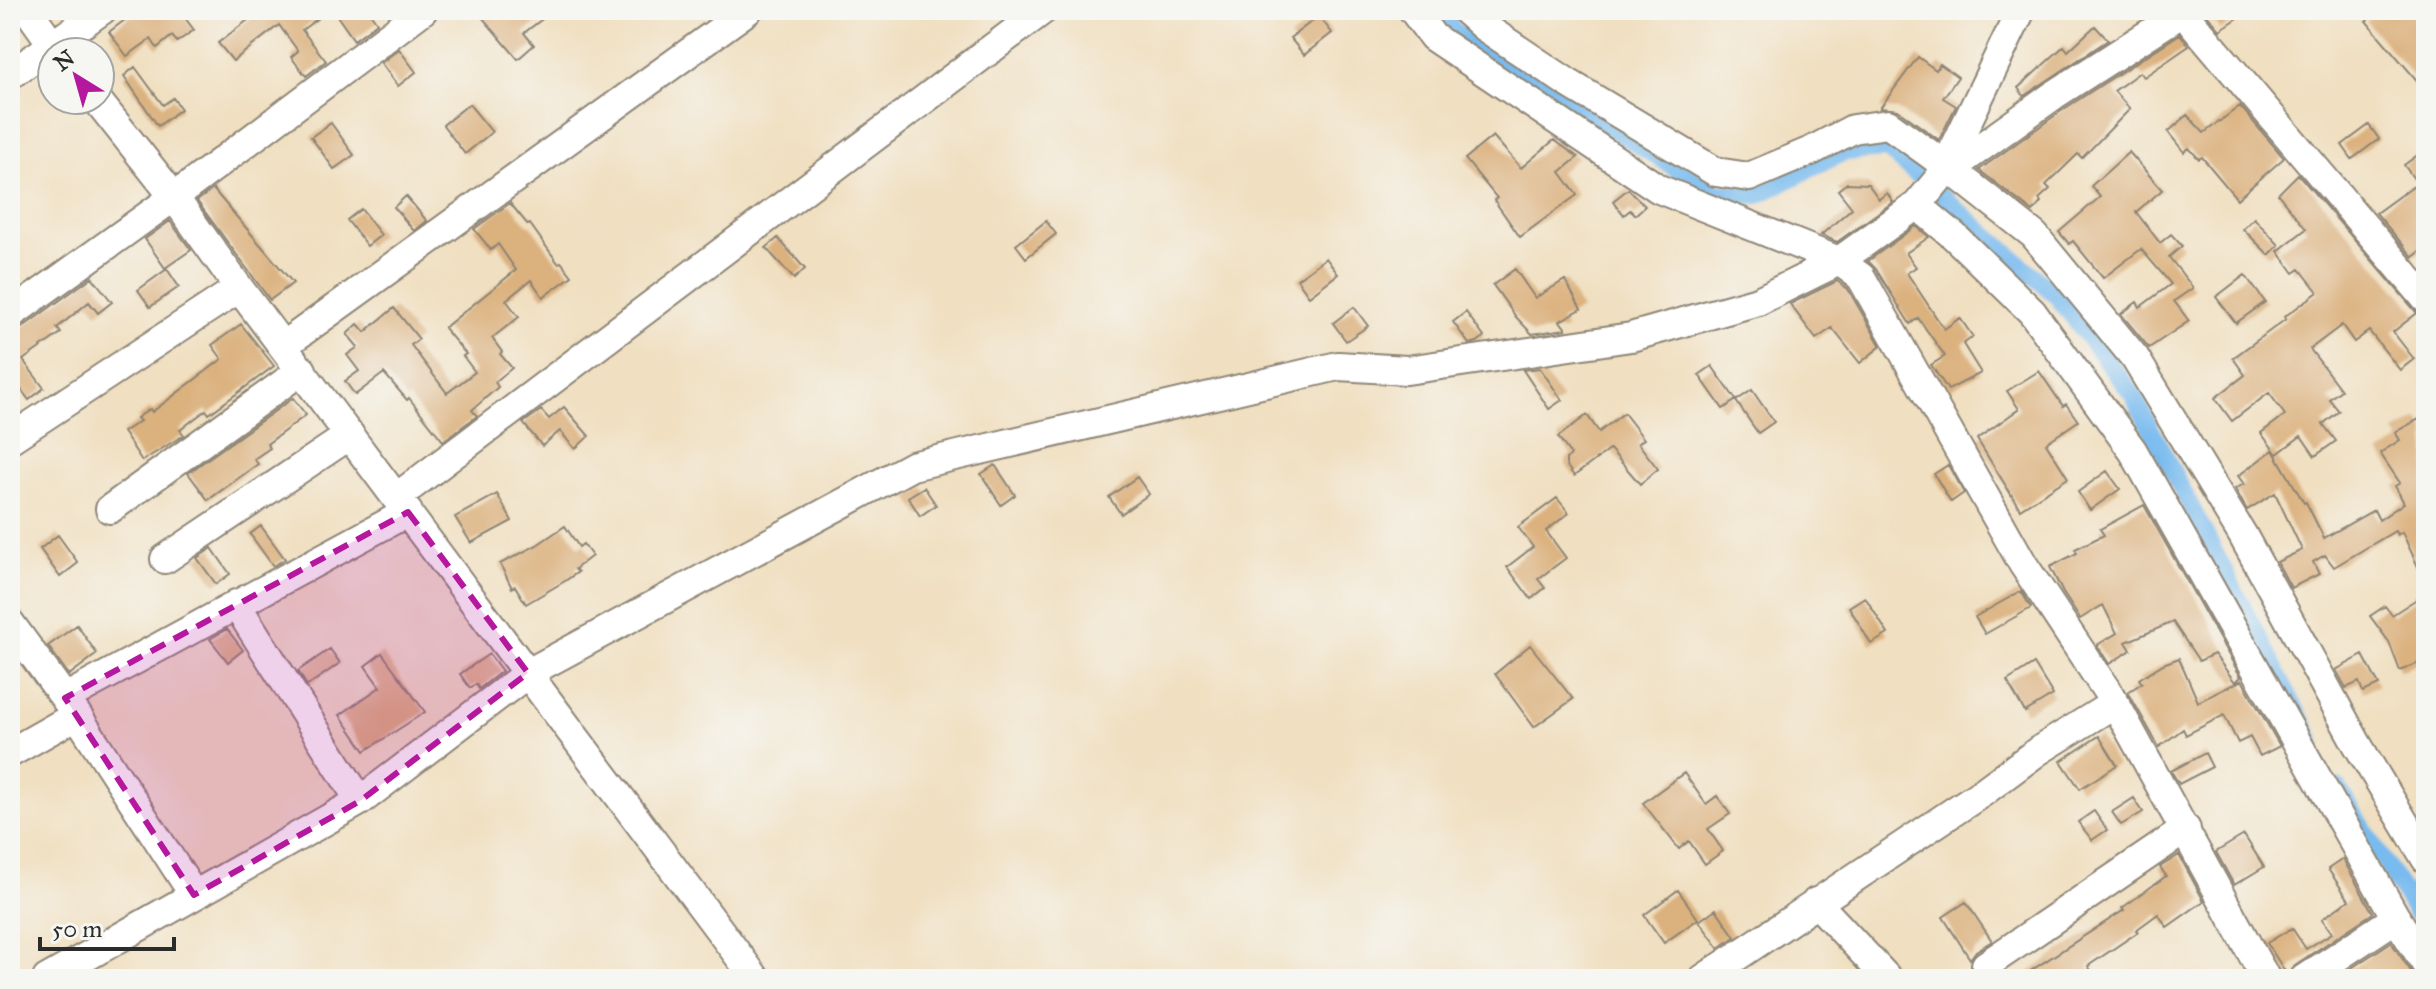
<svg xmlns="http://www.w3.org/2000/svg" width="2436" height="989" viewBox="0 0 2436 989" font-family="'IM FELL Great Primer',serif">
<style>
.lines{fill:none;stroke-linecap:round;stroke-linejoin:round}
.canal{stroke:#79bbef;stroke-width:18}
.building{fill:#dbb17e}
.minor-casing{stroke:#8e8576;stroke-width:32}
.minor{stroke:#fff;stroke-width:28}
.marked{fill:#b5179e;fill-opacity:0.2;stroke:#b5179e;stroke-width:6;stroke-dasharray:16 10;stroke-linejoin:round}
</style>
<rect width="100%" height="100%" fill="#f6f6f2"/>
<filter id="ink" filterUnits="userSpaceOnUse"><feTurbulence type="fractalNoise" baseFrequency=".0125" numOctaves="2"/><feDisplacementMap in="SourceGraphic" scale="16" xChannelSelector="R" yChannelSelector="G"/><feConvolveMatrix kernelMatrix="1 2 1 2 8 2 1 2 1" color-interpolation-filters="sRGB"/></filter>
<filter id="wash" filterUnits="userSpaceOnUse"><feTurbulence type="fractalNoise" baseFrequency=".006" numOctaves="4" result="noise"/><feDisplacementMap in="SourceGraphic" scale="32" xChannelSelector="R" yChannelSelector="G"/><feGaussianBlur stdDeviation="1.8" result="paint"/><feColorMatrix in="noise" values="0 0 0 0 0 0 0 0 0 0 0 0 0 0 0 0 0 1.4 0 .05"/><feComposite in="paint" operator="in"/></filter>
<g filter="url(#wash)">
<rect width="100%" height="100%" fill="#f0dfc0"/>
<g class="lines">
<path class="canal" d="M1439 10 1453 30 1716 193 1758 195 1844 152 1887 149 2056 295 2133 395 2312 741
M2338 788 2426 928"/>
</g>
<g id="blocks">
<path class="building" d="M138 10H179L194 30 177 42 172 36 157 48 151 39 127 56 109 32Z
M261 10H329L302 30 326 61 306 76 291 57 298 51 279 25 233 61 218 43Z
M333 10H368L377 23 354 40Z
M476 10H554L524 33 534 45 518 59Z
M2210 10H2250L2220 30 2206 13Z
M2382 10H2426V91L2366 21Z
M1319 16 1332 33 1304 55 1290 38Z
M2095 26 2108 40 2024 96 2018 88 2064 46 2068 51Z
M2180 34 2189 46 2144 77 2140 72 2114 91 2130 109 2082 158 2078 154 2046 185 2050 189 2039 199 2041 202 2033 212 1979 170 2064 109Z
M399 49 416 72 398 86 381 63Z
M1918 57 1936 70 1940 64 1958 77 1943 98 1956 106 1939 140 1898 110 1880 108Z
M135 67 163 105 173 98 181 109 158 126 124 76Z
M469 104 492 132 465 154 443 125Z
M2240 106 2284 158 2237 199 2202 157 2199 159 2189 148 2184 152 2168 132 2187 115 2204 133Z
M331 123 354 155 334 169 311 137Z
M2369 125 2379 139 2352 159 2342 145Z
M1493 136 1521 168 1554 140 1578 157 1560 172 1577 195 1520 237 1494 200 1497 198 1465 159Z
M2426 149V247L2413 257 2376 213 2417 183 2404 165Z
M2129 152 2162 190 2136 212 2160 243 2171 234 2182 246 2169 257 2193 288 2174 301 2189 321 2149 348 2121 314 2137 302 2140 307 2171 284 2141 249 2103 278 2073 241 2069 244 2059 232 2100 197 2091 186Z
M2298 174 2417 313 2393 332 2414 359 2400 370 2369 331 2354 342 2342 325 2310 349 2341 390 2329 399 2339 411 2323 424 2336 441 2315 456 2301 436 2277 454 2261 433 2285 415 2269 393 2232 421 2215 398 2245 375 2233 358 2286 319 2284 317 2318 292 2300 269 2294 273 2278 251 2306 229 2278 194Z
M1847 183 1868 184 1879 199 1887 193 1893 202 1837 242 1821 235 1852 208 1838 190Z
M213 189 293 283 270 300 197 201Z
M1628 189 1645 206 1635 215 1630 210 1624 215 1613 201Z
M406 196 427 221 414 231 394 207Z
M510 203 528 225 530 224 558 263 561 262 572 276 543 297 531 280 506 300 519 317 492 338 502 352 500 354 512 368 495 382 498 387 472 410 477 416 443 441 409 398 407 400 384 373 355 395 345 381 359 371 347 355 358 347 347 334 358 324 365 332 394 308 419 339 411 345 447 393 475 372 463 356 466 354 444 328 516 270 498 244 491 250 474 229Z
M361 209 381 235 367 246 347 220Z
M2254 218 2279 245 2269 255 2243 229Z
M170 221 191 250 165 268 145 239Z
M1046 221 1056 234 1026 258 1016 245Z
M1916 226 1929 237 1906 253 1916 267 1907 273 1944 329 1960 318 1973 337 1963 344 1981 373 1948 390 1931 365 1945 356 1918 318 1910 324 1876 269 1868 261Z
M778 238 805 269 794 279 766 248Z
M1326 258 1338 274 1309 296 1297 279Z
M167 269 179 287 150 307 138 290Z
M1515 269 1535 298 1565 280 1581 309 1560 321 1566 329 1532 334 1516 317 1493 285Z
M2245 275 2265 302 2236 323 2216 297Z
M92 277 112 302 98 313 89 302 57 328 61 333 23 360 44 388 29 400 10 375V332L20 329Z
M1837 281 1848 289 1881 346 1860 363 1832 328 1816 339 1790 304Z
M1354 307 1368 326 1346 341 1333 323Z
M1466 312 1484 337 1477 342 1469 344 1453 322Z
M241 324 274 366 209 414 206 410 180 430 184 435 142 461 123 432 140 421 137 418 150 409 152 412 222 359 212 345Z
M1712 366 1736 400 1723 409 1699 375Z
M1540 368 1562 400 1549 409 1523 370Z
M2039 371 2063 406 2066 404 2078 421 2046 443 2068 478 2020 509 1977 439 2019 409 2007 391Z
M1752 390 1774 422 1758 433 1736 401Z
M293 398 306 415 267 444 270 448 254 459 258 464 208 500 188 473Z
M564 407 589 436 575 449 560 431 542 446 523 423 541 410 549 419Z
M1624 413 1644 439 1638 443 1658 469 1640 484 1610 449 1574 476 1566 465V459L1571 455 1558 437 1587 415 1599 432Z
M2419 419 2426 431V584L2402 532 2397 535 2395 531 2334 567 2325 555 2313 562 2319 574 2291 588 2277 562 2302 550 2275 493 2247 510 2235 489 2244 484 2238 476 2273 450 2304 503 2306 502 2324 538 2374 510 2379 520 2404 503 2395 486 2400 483 2380 453 2400 440 2395 432Z
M995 465 1015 495 1001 505 981 474Z
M1948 465 1964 493 1951 502 1934 474Z
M2107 471 2120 489 2090 510 2078 492Z
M1137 477 1149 494 1121 514 1109 497Z
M924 487 936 505 920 516 908 497Z
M497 494 512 521 471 543 455 517Z
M1557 498 1569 513 1546 531 1566 558 1538 579 1545 588 1531 599 1507 567 1533 547 1518 527Z
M2144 505 2241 677 2235 682 2214 654 2199 661 2173 622 2126 642 2131 650 2109 664 2097 645 2117 633 2103 605 2080 619 2063 593 2050 567 2077 553 2075 549 2104 535 2100 529Z
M261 526 285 559 273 566 250 534Z
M565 526 579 547 583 544 592 556 575 569 578 572 565 581 526 604 515 586 512 588 500 564 537 545Z
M58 535 78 563 60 577 40 549Z
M212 548 230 574 216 584 197 558Z
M2021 591 2031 608 1985 634 1975 617Z
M2426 593V660L2400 671 2389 642 2370 616 2385 606 2392 615Z
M1865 597 1888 634 1871 644 1849 607Z
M77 625 97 654 69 675 48 646Z
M227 629 243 650 228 662 210 639Z
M1530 645 1573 699 1534 727 1495 674Z
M330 649 340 663 307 686 298 671Z
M382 653 425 712 365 751 340 715 380 687 365 666Z
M489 654 502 671 479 689 476 684 470 688 460 674Z
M2363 655 2379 685 2363 692 2359 682 2346 688 2336 670Z
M2179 658 2198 702 2242 680 2280 746 2260 756 2250 737 2238 743 2224 715 2186 735 2183 729 2159 747 2128 692 2142 683 2139 679 2163 664Z
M2034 664 2053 695 2025 712 2007 681Z
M2099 736 2117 765 2080 789 2061 761Z
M2205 753 2212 767 2179 784 2171 771Z
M1684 773 1706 804 1717 796 1730 814 1708 829 1723 851 1705 864 1689 841 1679 849 1643 803Z
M2134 798 2143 812 2121 825 2112 812Z
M2094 811 2107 830 2092 840 2078 822Z
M2244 835 2264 867 2234 885 2216 852Z
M2179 855 2204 901 2167 927 2158 914 2136 930 2138 932 2088 966 2097 979H2018L2124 910 2122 908 2166 876 2160 867Z
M2343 859 2373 913 2295 965 2288 976 2267 943 2292 928 2306 949 2332 933 2322 919 2349 900 2328 869Z
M1678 890 1698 919 1664 943 1644 915Z
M1966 902 1992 941 1976 951 1970 959 1943 917Z
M1716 909 1735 937 1719 948 1699 921Z
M2391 942 2416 979H2335Z"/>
</g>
</g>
<g filter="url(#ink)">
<use href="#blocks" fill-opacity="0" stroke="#8e8576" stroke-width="2"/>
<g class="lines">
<g class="minor-casing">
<path id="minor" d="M28 10 58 52
M1413 10 1433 37 1659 189 1839 261 1861 277 2023 564 2115 703 2266 979
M1465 10 1483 26 1568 83 1716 172 1749 177 1811 151 1853 129 1888 124 1945 165
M2183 12 2426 299
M10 75 102 10
M97 100 174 197 239 288 756 979
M1950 169 2034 235 2135 358 2242 534 2357 744 2426 859
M1945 173 2054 95 2186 10
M1917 205 1954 236 2032 312 2133 451 2396 918 2426 964
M10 315 174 197 423 10
M284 345 748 10
M10 439 239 288
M397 497 1043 10
M110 509 302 370
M165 559 350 435
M236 604 360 801
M10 623 77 715 194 895
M65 698 408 512
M10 753 77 715
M1816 902 1888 979
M1986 965 2186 829
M47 979 360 801 528 673 912 466 1338 366 1407 370 1631 337 1758 301 1839 261 1917 205 1941 176 2021 10
M1703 979 1983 792 2038 751 2115 703
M2304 979 2396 918"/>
</g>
<use href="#minor" class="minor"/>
</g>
</g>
<path class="marked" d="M408 512 528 673 360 801 194 895 65 698Z"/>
<rect width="2436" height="989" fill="none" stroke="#f6f6f2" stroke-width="40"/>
<g transform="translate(76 76) rotate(323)"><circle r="38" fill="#f6f6f2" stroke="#a5a5a2" stroke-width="2"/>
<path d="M0-6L14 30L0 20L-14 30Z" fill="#b5179e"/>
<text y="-12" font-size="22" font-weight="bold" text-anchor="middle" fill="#2b2b2b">N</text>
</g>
<path d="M40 937v12h134v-12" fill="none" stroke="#2b2b2b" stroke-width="4"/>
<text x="52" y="937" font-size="24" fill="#2b2b2b" stroke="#f6f6f2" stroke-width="6" paint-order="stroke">50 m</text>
</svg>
